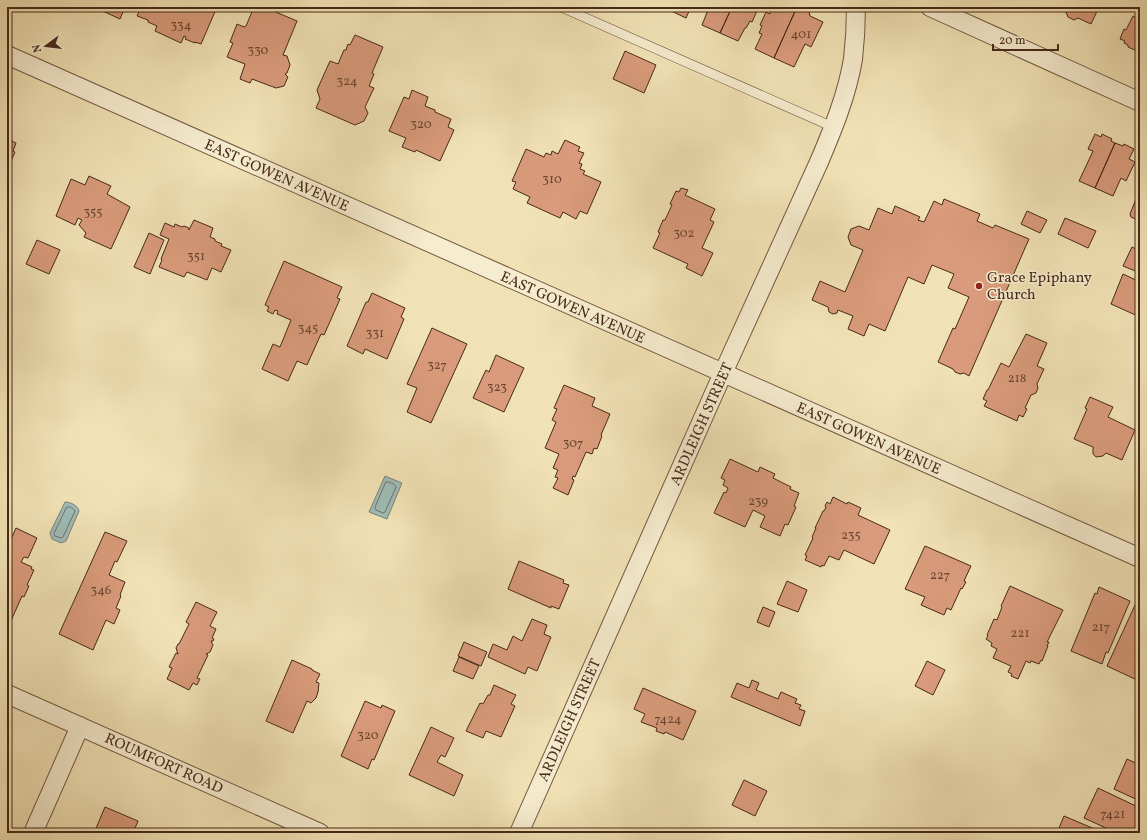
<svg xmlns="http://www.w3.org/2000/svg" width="1147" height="840" viewBox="0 0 1147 840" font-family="Vollkorn,serif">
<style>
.water{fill:#9ebcb7;stroke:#7b8178}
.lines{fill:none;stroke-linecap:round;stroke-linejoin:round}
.shore{stroke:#727268;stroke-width:1}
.building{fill:#d99b7b;stroke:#472919}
.service-casing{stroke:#725740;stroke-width:10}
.minor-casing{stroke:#725740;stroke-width:20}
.service{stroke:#f6eccf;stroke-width:9}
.minor{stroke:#f6eccf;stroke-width:18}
.poi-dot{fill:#8f2418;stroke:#f6eccf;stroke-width:1.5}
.labels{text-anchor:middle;stroke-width:3;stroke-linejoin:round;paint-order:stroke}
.number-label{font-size:13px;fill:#6c4632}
.street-label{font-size:15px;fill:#472919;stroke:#f6eccf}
.poi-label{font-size:15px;fill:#472919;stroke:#f6eccf;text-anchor:start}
</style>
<rect width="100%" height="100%" fill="#f1e2b5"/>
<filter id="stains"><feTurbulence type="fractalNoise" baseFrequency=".005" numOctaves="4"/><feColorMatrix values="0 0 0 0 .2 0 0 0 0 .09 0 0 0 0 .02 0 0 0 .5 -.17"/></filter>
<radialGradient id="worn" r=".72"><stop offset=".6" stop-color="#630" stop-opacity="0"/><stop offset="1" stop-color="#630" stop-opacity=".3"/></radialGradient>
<path class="water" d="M385 476 402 483 387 519 369 512Z
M65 502C71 502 78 506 79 511L66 541 61 543 52 539 50 533Z"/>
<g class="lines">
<path class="shore" d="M386 482C389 481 395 484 396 487L385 512 383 513 376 510 375 508Z
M67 507C70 506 74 509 75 511L63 537 61 538 55 536 54 534Z"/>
</g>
<path class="building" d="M94 7H125L120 19Z
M141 7H217L201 44 195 42V43L185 39 186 37 184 36 181 43 155 31 157 26 148 22V20L137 16Z
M254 7H269L271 10 297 21 283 55 287 56 290 65 287 73 285 74 288 77 284 86 276 88 252 79 250 83 240 79 245 64 227 57 233 43 230 42 237 24 244 27 246 26Z
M668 7H691L686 18 667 9Z
M706 7H732L720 33 702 25 708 10 705 8Z
M732 7H755L754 9 757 11 752 22 750 21 746 28H745L738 41 720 33Z
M773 7H792L796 9 774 58 755 49 762 34 759 33 762 26 760 25 766 12 770 14Z
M1064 7H1099L1091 24 1078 18 1074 20 1068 17 1066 12 1062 11Z
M801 8 809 11 810 16 823 22 811 47 805 44 794 67 774 58 796 9 797 10Z
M1140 11V49L1139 52 1128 47V45L1124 43 1125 41 1120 39 1124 29 1126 30 1133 16 1137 18Z
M355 35 383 47 372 73 374 74 369 86 374 88 365 107 368 113 364 121 355 125 316 108 320 99 317 90 330 61 338 64 344 50H346L348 44 350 45Z
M625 51 656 65 644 93 613 79Z
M412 90 428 97 425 106 435 110V112L451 119 448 127 454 130 440 161 416 150 415 152 402 147 406 138 389 131 404 97 409 99Z
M1095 134 1101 137 1102 134 1112 139 1111 141 1115 143 1095 188 1079 181 1093 151 1088 149Z
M7 139 16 143 13 151 15 152 7 171Z
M565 140 580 147 578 151 584 153 579 163 582 164 580 169 585 171 583 174 601 182 587 214 580 211 576 219 563 212 560 218 527 203 530 197 513 189 516 182 512 181 526 149 544 157 546 153 551 155 552 151 558 154Z
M1115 143 1123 146 1124 144 1134 149 1129 159 1135 162 1126 181 1121 178 1113 196 1095 188Z
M89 176 111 186 107 194 130 207 111 249 84 237 86 233 79 225 82 220 78 218 75 225 56 216 71 179 85 185Z
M681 188 688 190 685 195 715 209 710 220 714 222 702 248 713 253 702 276 686 268 688 264 653 248 660 233 658 232 663 220H665L672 205 670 204 676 191 679 192Z
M1140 189V221L1131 217 1130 214Z
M944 199 980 214 977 221 993 228 995 225 1029 239 969 376 964 373 960 374 955 372 953 369 938 362 953 328 955 329 969 297 948 288 954 274 932 265 924 284 908 277 885 331 869 324 864 336 848 329 853 316 838 310 837 313 833 314 829 312 828 307 812 300 820 281 845 292 863 250 851 245 848 237 851 229 859 226 869 230 878 208 892 214 895 206 920 217 918 220 924 222 934 201 942 205Z
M1027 211 1047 220 1040 233 1021 224Z
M1065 218 1096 231 1088 248 1058 234Z
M194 220 213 228 210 237 215 239V241L222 244 221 246 231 250 221 272 212 268 207 280 187 272 184 277 159 267 162 260 161 259 169 239 160 235 165 223 174 227 175 224 182 227 184 226 189 228V230Z
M149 233 164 240 150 274 134 267Z
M37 240 60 250 49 274 26 264Z
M1132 247 1140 251V273L1123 266Z
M284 261 342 287 337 298 340 299 324 335 321 334 307 365 297 361 288 381 262 369 273 344 280 347 291 320 277 314 278 311 275 310 273 314 267 311 269 307 265 305Z
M1123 274 1140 282V317L1111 304Z
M372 293 405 308 401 317 404 319 387 359 365 349 363 354 347 346 366 302H368Z
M432 328 467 344 431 423 407 412 417 388 407 384Z
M1026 334 1047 343 1037 366 1044 369 1037 384 1038 388 1036 393 1031 395 1025 408 1027 409 1023 417 1019 415 1017 421 984 406 987 401 983 399 987 390H988L1001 363 1009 367Z
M496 355 524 368 504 412 473 398 484 374 486 370 489 372Z
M564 385 595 398 592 406 610 414 601 435 602 436 597 449 594 448 592 454 586 452 575 477 573 476 572 479 574 480 568 495 553 488 558 478 555 477 558 470 553 468 559 454 545 448 556 422 552 420 557 409 554 408Z
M1090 397 1113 407 1108 417 1135 430 1122 460 1106 453 1103 456 1096 457 1093 454V447L1074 439 1087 409 1085 408Z
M730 459 758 472 760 467 775 474 773 478 791 487 790 489 799 493 794 506 796 507 788 525 785 524 780 536 760 527 765 516 753 510 745 527 714 513 724 492 726 493 728 488 723 485 725 480 721 478Z
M833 497 847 504 848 502 861 508 858 515 890 530 874 564 844 550 839 560 829 556 824 566 822 565 821 567 805 560 807 556 805 555 813 538 812 537 816 528H815L823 511H824L826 507 825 506 827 502 830 504Z
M16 528 37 538 28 558 24 557 21 562 32 567 31 569 34 570 27 585 29 586 24 597 22 596 10 623 7 622V553L9 549 7 548Z
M105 532 127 541 117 562 115 561 109 575 125 582 120 595 121 596 116 608 120 610 114 624 106 620 93 650 59 634Z
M925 546 971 566 964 581 966 582 962 589 961 588 951 610 947 608 944 615 921 605 925 597 905 589Z
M519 561 564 580 563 583 569 585 559 609 551 606V608L508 589Z
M787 581 807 590 798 612 777 604Z
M1010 586 1063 610 1047 642H1049L1047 646H1048L1042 661 1041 660 1039 664 1031 661 1030 663 1026 661 1018 679 1011 676 1012 674 1008 672 1011 666 993 658 997 649 991 646 992 643 986 639 988 636 987 635 994 619 997 620 1002 607 1001 606Z
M1099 587 1130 601 1108 653 1106 652 1102 664 1071 651 1095 593 1097 594Z
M196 602 217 612 210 626 216 629 212 638 214 639 213 641H211L213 645 210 652 206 654 208 655 197 678 200 679 197 685 193 683 189 690 167 679 172 668 169 667 176 653 178 654 176 648 178 644H179L189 624 186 622Z
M1136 603 1140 605V674L1137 680 1107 666Z
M763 607 775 612 769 627 757 622Z
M532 619 547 625 544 634 551 637 537 671 528 667 525 674 488 657 493 644 507 650 513 636 522 641Z
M464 642 487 652 481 666 458 656Z
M459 657 479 666 473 679 453 671Z
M292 660 312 669V670L320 674 316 682 319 683 318 692 316 698 311 703 307 701 293 733 266 721Z
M927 661 945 670 933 695 915 686Z
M752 680 759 683 756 690 778 699 781 692 797 699 795 703 801 705 799 709 805 711 800 726 731 697 737 683 749 688Z
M494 685 516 695 511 704 515 706 501 737 486 731 483 738 466 731 480 703 483 704 488 695H490Z
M643 688 696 711 683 740 665 732 664 734 656 731 657 728 641 722 645 714 634 709Z
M365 701 381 708 382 705 395 711 374 760 372 759 368 769 341 756Z
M431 727 454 738 445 757 441 755 437 762 463 775 454 796 409 775Z
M1127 759 1140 765V801L1114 789Z
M744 780 767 791 755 816 732 805Z
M1098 788 1140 808V833H1117L1084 818Z
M105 807 138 821 133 833H94Z
M1064 816 1104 833H1057Z
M570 829 575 832 578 830 583 833H568Z"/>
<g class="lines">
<g class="service-casing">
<path id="service" d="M561 7 833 127"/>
</g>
<g class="minor-casing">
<path id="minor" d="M930 7 1140 102
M7 55 1140 558
M7 694 320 833
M33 833 80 726
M519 833 723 373 819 162C833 129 847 95 853 59 855 42 856 24 856 7"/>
</g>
<use href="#service" class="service"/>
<use href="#minor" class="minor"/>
</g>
<circle class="poi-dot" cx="979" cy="286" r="4"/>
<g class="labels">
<g class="number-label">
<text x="181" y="29">334</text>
<text x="801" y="38">401</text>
<text x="258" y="54">330</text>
<text x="347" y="85">324</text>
<text x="421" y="128">320</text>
<text x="552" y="183">310</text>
<text x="93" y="216">355</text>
<text x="684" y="237">302</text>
<text x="196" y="260">351</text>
<text x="308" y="332">345</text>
<text x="375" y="337">331</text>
<text x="437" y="369">327</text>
<text x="1017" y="382">218</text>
<text x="497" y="391">323</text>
<text x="573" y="447">307</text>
<text x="758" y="505">239</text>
<text x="851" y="539">235</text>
<text x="940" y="579">227</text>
<text x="101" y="594">346</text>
<text x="1101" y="631">217</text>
<text x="1020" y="637">221</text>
<text x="668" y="723">7424</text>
<text x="368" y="739">320</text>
<text x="1113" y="818">7421</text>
</g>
<g class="street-label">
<text transform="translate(277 175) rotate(24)" y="5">EAST GOWEN AVENUE</text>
<text transform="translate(573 307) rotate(24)" y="5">EAST GOWEN AVENUE</text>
<text transform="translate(701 424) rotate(-66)" y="5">ARDLEIGH STREET</text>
<text transform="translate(869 438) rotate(24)" y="5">EAST GOWEN AVENUE</text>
<text transform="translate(569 720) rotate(-66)" y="5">ARDLEIGH STREET</text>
<text transform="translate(164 763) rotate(24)" y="5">ROUMFORT ROAD</text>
</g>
<g class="poi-label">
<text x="987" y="282">Grace Epiphany<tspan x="987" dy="17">Church</tspan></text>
</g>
</g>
<rect width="1147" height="840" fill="none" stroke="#f1e2b5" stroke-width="24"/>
<rect x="8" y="8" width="1131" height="824" fill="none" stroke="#472919" stroke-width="2"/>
<rect x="12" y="12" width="1123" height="816" fill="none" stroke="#472919"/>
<g transform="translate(46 46) rotate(255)" stroke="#f6eccf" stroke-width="3" paint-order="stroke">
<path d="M0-3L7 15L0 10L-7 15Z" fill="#472919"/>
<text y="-6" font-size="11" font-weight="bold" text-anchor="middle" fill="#472919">N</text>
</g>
<path d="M993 44v6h65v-6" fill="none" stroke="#472919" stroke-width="2"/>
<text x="999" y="44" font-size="12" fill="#472919" stroke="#f6eccf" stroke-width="3" paint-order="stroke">20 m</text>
<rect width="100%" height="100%" filter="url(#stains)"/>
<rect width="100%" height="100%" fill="url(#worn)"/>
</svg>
